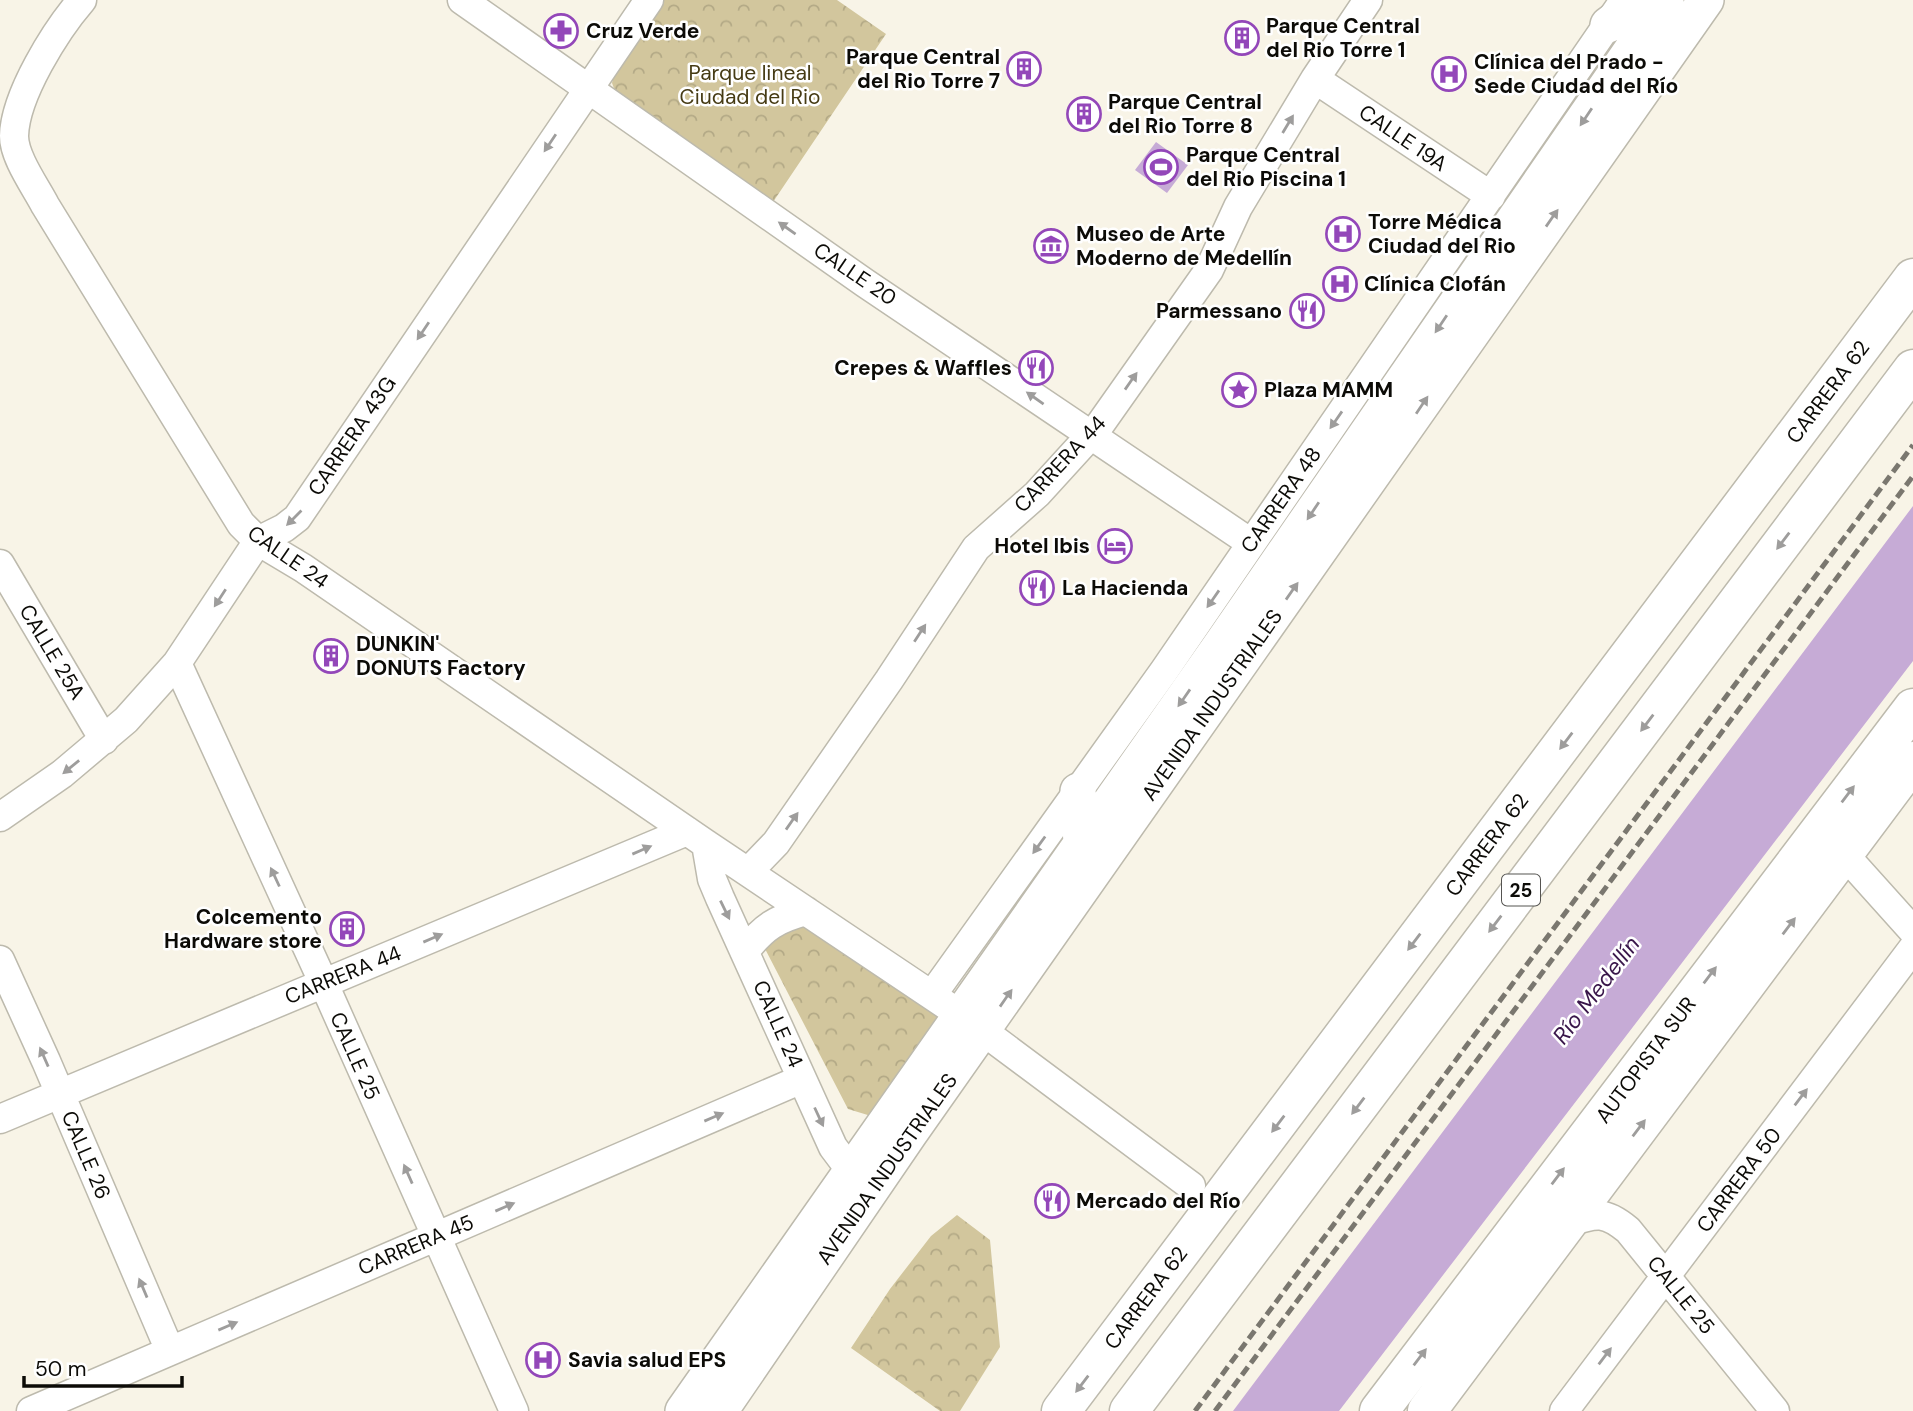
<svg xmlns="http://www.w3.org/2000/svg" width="1913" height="1411" viewBox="0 0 1913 1411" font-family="'DM Sans',sans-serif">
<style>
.park{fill:url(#park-crowns)}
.water{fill:#c6abd6}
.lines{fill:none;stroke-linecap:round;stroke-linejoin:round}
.minor-casing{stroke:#bdbaad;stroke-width:31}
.major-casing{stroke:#bdbaad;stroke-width:38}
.highway-casing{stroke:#bdbaad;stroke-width:41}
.minor{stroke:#fff;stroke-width:28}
.major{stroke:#fff;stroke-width:35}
.highway{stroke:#fff;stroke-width:38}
.rail{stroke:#7a776f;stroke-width:5;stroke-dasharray:10 5;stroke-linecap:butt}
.oneway{fill:#9e9d9c}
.labels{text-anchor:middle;stroke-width:5;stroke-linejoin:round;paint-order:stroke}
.shield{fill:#fff;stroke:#555451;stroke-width:2}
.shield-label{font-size:19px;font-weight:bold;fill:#0c0b07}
.poi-label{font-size:21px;font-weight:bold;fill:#0c0b07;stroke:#fff;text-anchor:start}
.park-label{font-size:21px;fill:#463b14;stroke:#fff}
.street-label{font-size:21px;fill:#0c0b07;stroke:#fff}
.water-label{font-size:23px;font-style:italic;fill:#39164a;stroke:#fff}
</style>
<defs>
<pattern id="park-crowns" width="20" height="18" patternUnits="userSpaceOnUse" patternTransform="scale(1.75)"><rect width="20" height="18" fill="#d2c69d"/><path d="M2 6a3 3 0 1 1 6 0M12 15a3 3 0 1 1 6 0" fill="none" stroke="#b3a986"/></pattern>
</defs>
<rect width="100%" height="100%" fill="#f8f4e7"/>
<path class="park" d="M664 0H837L886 34 773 202 615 91 612 83 614 74Z
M808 920 949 1015 871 1116 848 1109 762 943Z
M957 1215 990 1240 1000 1347 960 1411H940L851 1348 890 1289 931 1236Z"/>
<path class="water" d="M1156 142 1188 165 1167 193 1135 170Z
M1913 506V661L1339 1411H1233Z"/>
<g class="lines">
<g class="minor-casing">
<path id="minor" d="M82 0C56 30 15 95 14 136 14 157 35 186 45 205L241 524 258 541 303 568 706 844 961 1015
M462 0 865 283 1251 543
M1315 79 1491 196
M0 564 104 740
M177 663 324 984 514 1411
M0 817 62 774 126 720 177 663 258 541 284 528 297 518 649 0
M706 844 712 879 720 898 833 1147 863 1187
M1843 853 1913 931
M748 872 776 843 889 680 976 548 1037 494 1099 426 1209 270 1238 207 1315 79 1368 0
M745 951C764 927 776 919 806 911
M0 960 46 1061 170 1351
M932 995 1164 671 1619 8
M983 1031 1191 1186
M0 1119 687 831
M1569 1222C1597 1213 1605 1211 1628 1230L1775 1411
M31 1411 802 1079
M1564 1411 1913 948"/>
</g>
<g class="major-casing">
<path id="major" d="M1608 25 1641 0
M1078 791 1081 844
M683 1411 1222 643 1666 0
M720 1411 910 1133 1706 0"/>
</g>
<g class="highway-casing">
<path id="highway" d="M1061 1411 1913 278
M1129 1411 1913 369
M1379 1411 1913 708
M1427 1411 1913 761"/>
</g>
<use href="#minor" class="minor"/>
<use href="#major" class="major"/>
<use href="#highway" class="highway"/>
<path class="rail" d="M1195 1411 1913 445
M1215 1411 1913 476"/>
</g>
<defs><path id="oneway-solid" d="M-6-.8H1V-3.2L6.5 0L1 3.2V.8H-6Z" transform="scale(1.75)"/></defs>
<g class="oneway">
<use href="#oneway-solid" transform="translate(1586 117) rotate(124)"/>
<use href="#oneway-solid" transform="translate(1288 124) rotate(-59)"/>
<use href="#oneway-solid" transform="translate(550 143) rotate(124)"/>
<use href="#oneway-solid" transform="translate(1552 218) rotate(-55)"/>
<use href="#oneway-solid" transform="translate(787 228) rotate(-145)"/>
<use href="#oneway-solid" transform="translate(1441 324) rotate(124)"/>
<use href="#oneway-solid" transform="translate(423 331) rotate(124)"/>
<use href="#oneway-solid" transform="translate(1131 381) rotate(-55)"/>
<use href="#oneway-solid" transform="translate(1035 398) rotate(-145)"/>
<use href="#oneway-solid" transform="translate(1422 405) rotate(-56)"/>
<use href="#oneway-solid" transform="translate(1336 420) rotate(125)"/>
<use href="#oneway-solid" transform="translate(1313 511) rotate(124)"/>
<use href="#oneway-solid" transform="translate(294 518) rotate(135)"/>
<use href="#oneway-solid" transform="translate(1783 541) rotate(127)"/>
<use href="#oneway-solid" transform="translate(1292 591) rotate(-55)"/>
<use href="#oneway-solid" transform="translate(220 598) rotate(123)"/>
<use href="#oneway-solid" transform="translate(1213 599) rotate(125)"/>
<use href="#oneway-solid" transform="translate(920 633) rotate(-57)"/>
<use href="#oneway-solid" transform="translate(1184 698) rotate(125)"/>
<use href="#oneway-solid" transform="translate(1647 723) rotate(127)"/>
<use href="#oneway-solid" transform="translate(1566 741) rotate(127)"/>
<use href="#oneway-solid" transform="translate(71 767) rotate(141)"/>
<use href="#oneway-solid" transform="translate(1848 794) rotate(-53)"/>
<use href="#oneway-solid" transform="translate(792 821) rotate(-55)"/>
<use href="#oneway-solid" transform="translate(1039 845) rotate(126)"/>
<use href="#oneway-solid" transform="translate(642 850) rotate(-23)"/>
<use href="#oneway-solid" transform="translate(275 877) rotate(-115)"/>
<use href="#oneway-solid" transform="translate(725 910) rotate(64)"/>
<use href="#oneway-solid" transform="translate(1495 924) rotate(127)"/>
<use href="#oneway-solid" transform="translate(1789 926) rotate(-53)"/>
<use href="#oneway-solid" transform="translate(433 938) rotate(-23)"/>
<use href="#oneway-solid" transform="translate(1414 942) rotate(127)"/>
<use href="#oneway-solid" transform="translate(1710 975) rotate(-53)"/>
<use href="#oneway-solid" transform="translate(1006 998) rotate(-55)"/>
<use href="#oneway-solid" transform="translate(44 1057) rotate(-114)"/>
<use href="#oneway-solid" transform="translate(1801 1097) rotate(-53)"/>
<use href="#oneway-solid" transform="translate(1358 1106) rotate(127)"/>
<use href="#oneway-solid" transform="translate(714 1117) rotate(-23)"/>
<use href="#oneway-solid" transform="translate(819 1117) rotate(65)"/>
<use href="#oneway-solid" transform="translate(1278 1124) rotate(127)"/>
<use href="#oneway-solid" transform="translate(1639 1128) rotate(-53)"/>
<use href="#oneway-solid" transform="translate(408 1174) rotate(-114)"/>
<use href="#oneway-solid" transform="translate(1558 1176) rotate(-53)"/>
<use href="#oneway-solid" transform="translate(505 1207) rotate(-23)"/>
<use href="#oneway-solid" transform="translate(143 1288) rotate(-113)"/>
<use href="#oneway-solid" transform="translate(228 1326) rotate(-23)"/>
<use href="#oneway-solid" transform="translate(1605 1356) rotate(-53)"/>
<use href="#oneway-solid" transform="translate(1420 1357) rotate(-53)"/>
<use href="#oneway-solid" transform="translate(1082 1384) rotate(127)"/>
</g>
<defs>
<g id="pharmacy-ring" transform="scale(1.75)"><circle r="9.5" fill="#fff" stroke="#9347b9" stroke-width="1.5"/><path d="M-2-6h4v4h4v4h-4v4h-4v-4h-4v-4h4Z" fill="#9347b9"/></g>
<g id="building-ring" transform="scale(1.75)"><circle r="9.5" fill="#fff" stroke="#9347b9" stroke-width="1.5"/><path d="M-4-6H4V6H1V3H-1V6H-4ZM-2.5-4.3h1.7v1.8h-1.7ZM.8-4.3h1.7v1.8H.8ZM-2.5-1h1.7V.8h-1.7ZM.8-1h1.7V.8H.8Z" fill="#9347b9"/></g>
<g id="hospital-ring" transform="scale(1.75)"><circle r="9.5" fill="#fff" stroke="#9347b9" stroke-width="1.5"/><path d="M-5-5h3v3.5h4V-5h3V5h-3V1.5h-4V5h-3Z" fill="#9347b9"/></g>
<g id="stadium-ring" transform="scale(1.75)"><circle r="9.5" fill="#fff" stroke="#9347b9" stroke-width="1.5"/><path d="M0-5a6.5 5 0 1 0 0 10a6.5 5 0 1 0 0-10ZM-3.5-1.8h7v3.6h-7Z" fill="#9347b9"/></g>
<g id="museum-ring" transform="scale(1.75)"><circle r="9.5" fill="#fff" stroke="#9347b9" stroke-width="1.5"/><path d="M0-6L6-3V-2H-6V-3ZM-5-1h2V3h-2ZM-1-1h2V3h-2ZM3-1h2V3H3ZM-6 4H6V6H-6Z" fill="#9347b9"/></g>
<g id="restaurant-ring" transform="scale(1.75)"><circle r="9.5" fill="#fff" stroke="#9347b9" stroke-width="1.5"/><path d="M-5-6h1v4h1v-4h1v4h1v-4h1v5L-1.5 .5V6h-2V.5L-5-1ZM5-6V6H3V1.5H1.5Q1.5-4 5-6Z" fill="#9347b9"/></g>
<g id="sight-ring" transform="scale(1.75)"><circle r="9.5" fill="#fff" stroke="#9347b9" stroke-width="1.5"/><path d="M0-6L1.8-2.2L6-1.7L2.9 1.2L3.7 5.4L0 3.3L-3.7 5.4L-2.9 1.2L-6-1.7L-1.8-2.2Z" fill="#9347b9"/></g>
<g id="hotel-ring" transform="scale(1.75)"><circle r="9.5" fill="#fff" stroke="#9347b9" stroke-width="1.5"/><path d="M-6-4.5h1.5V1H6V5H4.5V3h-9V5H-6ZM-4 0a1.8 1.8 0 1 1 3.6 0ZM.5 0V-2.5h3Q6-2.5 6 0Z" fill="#9347b9"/></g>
</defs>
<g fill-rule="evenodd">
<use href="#pharmacy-ring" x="561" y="31"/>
<use href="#building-ring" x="1242" y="38"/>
<use href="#building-ring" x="1024" y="69"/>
<use href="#hospital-ring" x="1449" y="74"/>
<use href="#building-ring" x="1084" y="114"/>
<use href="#stadium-ring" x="1161" y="167"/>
<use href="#hospital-ring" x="1343" y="234"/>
<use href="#museum-ring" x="1051" y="246"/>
<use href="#hospital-ring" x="1340" y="284"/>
<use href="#restaurant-ring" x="1307" y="311"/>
<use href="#restaurant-ring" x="1036" y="368"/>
<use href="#sight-ring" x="1239" y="390"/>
<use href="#hotel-ring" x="1115" y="546"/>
<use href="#restaurant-ring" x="1037" y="588"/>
<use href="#building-ring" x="331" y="656"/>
<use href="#building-ring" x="347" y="929"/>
<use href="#restaurant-ring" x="1052" y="1201"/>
<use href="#hospital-ring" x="543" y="1360"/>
</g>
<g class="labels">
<rect class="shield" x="1502" y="874.5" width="38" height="31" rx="5"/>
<g class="shield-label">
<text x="1521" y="897">25</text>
</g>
<g class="poi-label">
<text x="1266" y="33">Parque Central<tspan x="1266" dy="24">del Rio Torre 1</tspan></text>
<text x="586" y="38">Cruz Verde</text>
<text x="1000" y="64" text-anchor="end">Parque Central<tspan x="1000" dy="24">del Rio Torre 7</tspan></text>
<text x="1474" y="69">Clínica del Prado -<tspan x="1474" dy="24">Sede Ciudad del Río</tspan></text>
<text x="1108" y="109">Parque Central<tspan x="1108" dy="24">del Rio Torre 8</tspan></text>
<text x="1186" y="162">Parque Central<tspan x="1186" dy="24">del Rio Piscina 1</tspan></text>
<text x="1368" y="229">Torre Médica<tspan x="1368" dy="24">Ciudad del Rio</tspan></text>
<text x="1076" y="241">Museo de Arte<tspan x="1076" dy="24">Moderno de Medellín</tspan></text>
<text x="1364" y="291">Clínica Clofán</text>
<text x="1282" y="318" text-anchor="end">Parmessano</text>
<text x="1012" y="375" text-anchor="end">Crepes &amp; Waffles</text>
<text x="1264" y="397">Plaza MAMM</text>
<text x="1090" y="553" text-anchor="end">Hotel Ibis</text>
<text x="1062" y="595">La Hacienda</text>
<text x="356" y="651">DUNKIN'<tspan x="356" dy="24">DONUTS Factory</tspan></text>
<text x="322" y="924" text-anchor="end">Colcemento<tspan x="322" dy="24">Hardware store</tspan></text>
<text x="1076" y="1208">Mercado del Río</text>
<text x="568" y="1367">Savia salud EPS</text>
</g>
<g class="park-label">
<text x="750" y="80">Parque lineal<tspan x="750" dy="24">Ciudad del Rio</tspan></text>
</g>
<g class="street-label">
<text transform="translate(1403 138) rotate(34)" y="7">CALLE 19A</text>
<text transform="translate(855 274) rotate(34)" y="7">CALLE 20</text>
<text transform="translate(1828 392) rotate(-53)" y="7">CARRERA 62</text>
<text transform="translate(352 436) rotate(-56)" y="7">CARRERA 43G</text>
<text transform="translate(1060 464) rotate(-47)" y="7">CARRERA 44</text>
<text transform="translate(1281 500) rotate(-55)" y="7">CARRERA 48</text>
<text transform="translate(288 557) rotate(35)" y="7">CALLE 24</text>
<text transform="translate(52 652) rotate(59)" y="7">CALLE 25A</text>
<text transform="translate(1212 705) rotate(-55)" y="7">AVENIDA INDUSTRIALES</text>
<text transform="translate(1487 845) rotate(-53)" y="7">CARRERA 62</text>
<text transform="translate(343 975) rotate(-22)" y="7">CARRERA 44</text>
<text transform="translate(778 1024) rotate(66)" y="7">CALLE 24</text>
<text transform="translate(355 1056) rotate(66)" y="7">CALLE 25</text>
<text transform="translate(1646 1060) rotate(-53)" y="7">AUTOPISTA SUR</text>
<text transform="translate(86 1155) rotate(67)" y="7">CALLE 26</text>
<text transform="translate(887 1169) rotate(-55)" y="7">AVENIDA INDUSTRIALES</text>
<text transform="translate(1739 1180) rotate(-53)" y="7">CARRERA 50</text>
<text transform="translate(416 1245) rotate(-23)" y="7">CARRERA 45</text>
<text transform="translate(1681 1295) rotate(51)" y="7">CALLE 25</text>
<text transform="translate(1146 1298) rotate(-53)" y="7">CARRERA 62</text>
</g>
<g class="water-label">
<text transform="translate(1596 990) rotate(-53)" y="8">Río Medellín</text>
</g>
</g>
<path d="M24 1376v10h158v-10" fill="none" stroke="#0c0b07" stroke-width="3.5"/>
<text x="35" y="1376" font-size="21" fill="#0c0b07" stroke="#ffffff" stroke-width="5" paint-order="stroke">50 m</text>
</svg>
